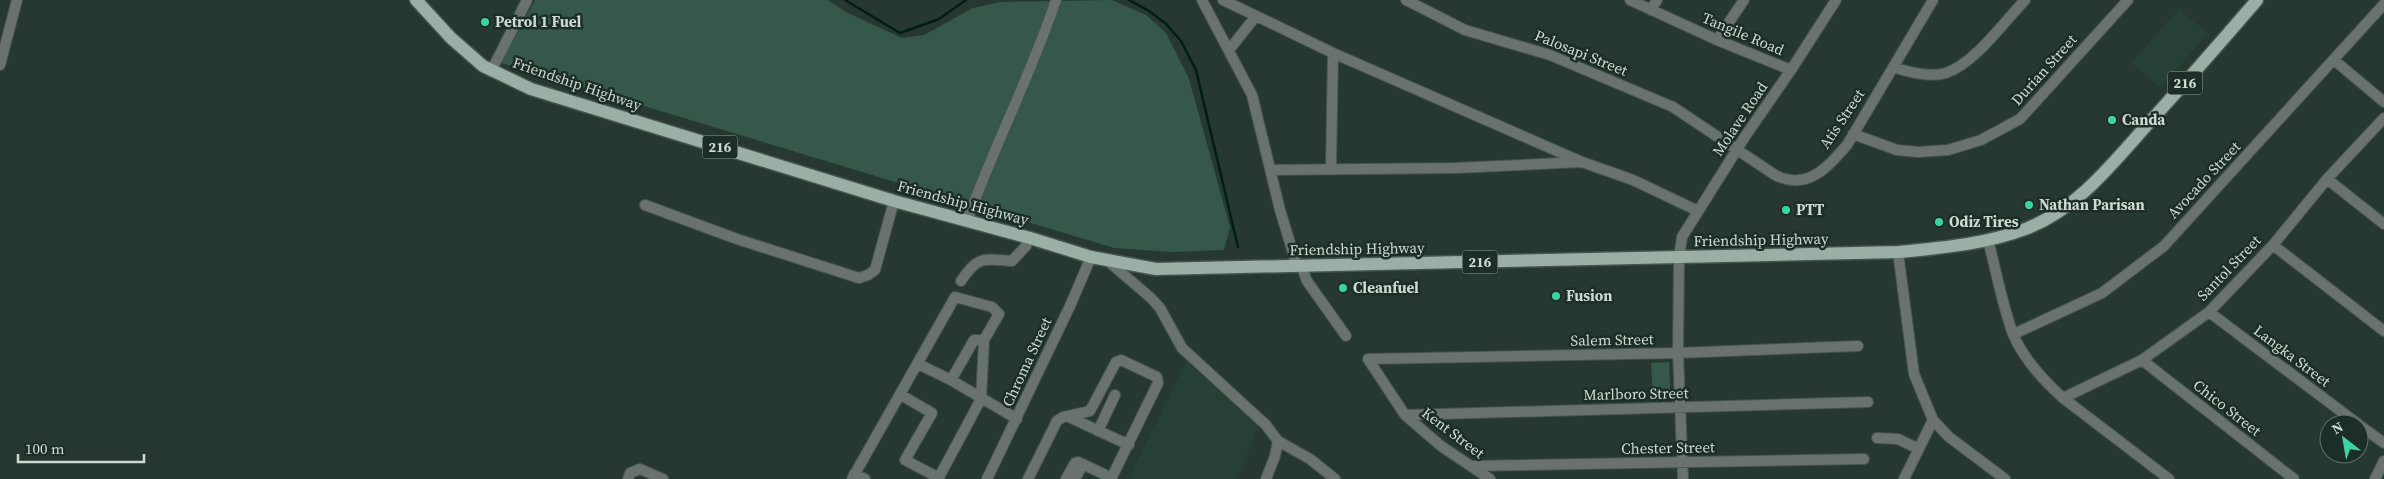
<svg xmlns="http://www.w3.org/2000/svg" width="2384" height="479" viewBox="0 0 2384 479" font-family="'Source Serif 4',serif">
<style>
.built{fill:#264035}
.green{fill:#35584a}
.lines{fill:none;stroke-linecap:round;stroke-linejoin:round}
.stream{stroke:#001e13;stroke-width:2.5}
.minor-casing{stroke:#44554e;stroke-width:12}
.tertiary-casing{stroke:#44554e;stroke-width:12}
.primary-casing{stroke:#44554e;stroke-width:15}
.minor{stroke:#69726e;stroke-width:10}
.tertiary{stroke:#69726e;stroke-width:10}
.primary{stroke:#9cafa6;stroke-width:12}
.poi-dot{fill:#3cd4a4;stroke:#1c2e27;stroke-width:2}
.labels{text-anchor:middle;stroke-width:5;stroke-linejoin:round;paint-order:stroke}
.shield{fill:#1c2e27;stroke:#99a6a0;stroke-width:1}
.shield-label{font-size:14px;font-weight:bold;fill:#ced9d4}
.poi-label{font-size:15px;font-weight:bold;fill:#ced9d4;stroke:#1c2e27;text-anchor:start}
.street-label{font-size:15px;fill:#ced9d4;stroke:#1c2e27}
</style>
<rect width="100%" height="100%" fill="#263831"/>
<path class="built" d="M2179 9 2208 34 2160 88 2131 63Z
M1188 358 1261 422 1237 479H1128Z"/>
<path class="green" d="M535 0H827L848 13 902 38 924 35 973 8 1000 2 1112 0 1146 15 1166 33 1189 79 1230 227 1224 250 1172 252 1114 248 501 63Z
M1669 362 1671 400 1653 401 1651 363Z"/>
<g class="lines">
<path class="stream" d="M845 0 900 33 939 19 966 0
M1129 0 1149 11 1166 24 1181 41 1196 70 1238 247"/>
<g class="minor-casing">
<path id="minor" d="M1202 0 1252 95 1280 210 1297 266
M1223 0 1333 53 1582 162 1633 180 1698 211
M1406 0 1465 30 1550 55 1673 107 1775 175C1807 191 1827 168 1847 145L1933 0
M1630 0 1717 40 1791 70
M1651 10 1657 0
M1717 40 1744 0
M1229 50 1256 16
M500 54 527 0
M2334 60 2384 102
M0 65 17 0
M1893 67C1908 72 1930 78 1946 73 1975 63 2004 22 2025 0
M1853 134 1897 150 1918 152 1948 150 1981 140 2020 119 2128 0
M1331 167 1333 53
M1271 170 1455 168 1582 162
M2327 179 2384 224
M645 205 737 239 859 278 868 275 875 270 894 201
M1988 240C1996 270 2002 304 2013 334 2023 358 2043 380 2063 398L2169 479
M2273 245 2384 331
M1898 252 1914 374 1933 420 1949 437 2005 479
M1109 262 1151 298 1160 308 1182 348 1266 425 1278 441 1275 456 1266 479
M1301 265 1307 281 1346 336
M961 281C978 255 984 259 1012 261L1026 246 1028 237
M2209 312 2358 424
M2014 334 2102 293 2164 246 2384 4
M2142 360 2294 479
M918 364 951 380 1017 419
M951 380 974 340H984
M901 395 932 413 905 460 939 478
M2063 398 2142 360 2209 312 2273 245 2327 179 2384 118
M1405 415 1868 402
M1069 417 1129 445
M2359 425 2384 443
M1098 431 1115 395
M1877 438 1898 439 1919 449
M1278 441 1310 459 1335 479
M1472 466 1864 459
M854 474 865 479
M628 479 630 473 640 469 663 479
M852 479 955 297 992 307 999 314 984 340 981 399 938 479
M987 479 1070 306 1091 257
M1028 479 1057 421 1063 417 1090 411 1116 362 1121 360 1157 377 1158 383 1111 479
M1066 479 1075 463 1078 462 1112 478
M1075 479 1083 464
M1490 479 1441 446 1405 415 1368 359 1678 353 1858 346
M1683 479 1678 353 1679 258 1682 237 1746 135 1791 70 1836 0
M1904 479 1933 420
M2375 479 2384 461"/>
</g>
<g class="tertiary-casing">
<path id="tertiary" d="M491 71 500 54
M967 221C994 146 1031 75 1056 0"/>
</g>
<g class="primary-casing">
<path id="primary" d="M416 0 451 38 483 66 531 89 894 201 1030 238 1091 257 1156 269 1898 252C1942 248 1987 244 2028 228 2078 208 2112 164 2147 125 2184 84 2221 42 2257 0"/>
</g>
<use href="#minor" class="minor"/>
<use href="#tertiary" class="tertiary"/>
<use href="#primary" class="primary"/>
</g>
<g class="poi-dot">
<circle cx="485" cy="22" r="5"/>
<circle cx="2112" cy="120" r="5"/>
<circle cx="2029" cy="205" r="5"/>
<circle cx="1786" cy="210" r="5"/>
<circle cx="1939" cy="222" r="5"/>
<circle cx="1343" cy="288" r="5"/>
<circle cx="1556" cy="296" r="5"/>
</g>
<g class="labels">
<g class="shield">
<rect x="2167.5" y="71.5" width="35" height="23" rx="4"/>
<rect x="702.5" y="135.5" width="35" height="23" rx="4"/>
<rect x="1462.5" y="250.5" width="35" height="23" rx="4"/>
</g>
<g class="shield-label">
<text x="2185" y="88">216</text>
<text x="720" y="152">216</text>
<text x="1480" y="267">216</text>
</g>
<g class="poi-label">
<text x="495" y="27">Petrol 1 Fuel</text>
<text x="2122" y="125">Canda</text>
<text x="2039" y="210">Nathan Parisan</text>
<text x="1796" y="215">PTT</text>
<text x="1949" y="227">Odiz Tires</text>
<text x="1353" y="293">Cleanfuel</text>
<text x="1566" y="301">Fusion</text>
</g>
<g class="street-label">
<text transform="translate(1743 34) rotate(23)" y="5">Tangile Road</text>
<text transform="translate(1581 53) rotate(22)" y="5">Palosapi Street</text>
<text transform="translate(2044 70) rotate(-48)" y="5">Durian Street</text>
<text transform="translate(577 84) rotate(19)" y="5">Friendship Highway</text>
<text transform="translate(1740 119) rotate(-56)" y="5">Molave Road</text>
<text transform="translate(1842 119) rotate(-56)" y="5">Atis Street</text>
<text transform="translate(2204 180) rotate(-47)" y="5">Avocado Street</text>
<text transform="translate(963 203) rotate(15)" y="5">Friendship Highway</text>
<text transform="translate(1761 240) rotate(-1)" y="5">Friendship Highway</text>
<text transform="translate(1357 249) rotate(-1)" y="5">Friendship Highway</text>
<text transform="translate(2229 268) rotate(-46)" y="5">Santol Street</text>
<text transform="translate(1612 340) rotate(-1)" y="5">Salem Street</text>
<text transform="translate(2292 356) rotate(37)" y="5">Langka Street</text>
<text transform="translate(1027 362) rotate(-65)" y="5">Chroma Street</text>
<text transform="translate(1636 394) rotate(-1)" y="5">Marlboro Street</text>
<text transform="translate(2227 408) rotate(38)" y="5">Chico Street</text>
<text transform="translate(1453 433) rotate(37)" y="5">Kent Street</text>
<text transform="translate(1668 448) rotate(-1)" y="5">Chester Street</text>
</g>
</g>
<g transform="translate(2344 439) rotate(329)"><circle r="24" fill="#1c2e27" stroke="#63726c"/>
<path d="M0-4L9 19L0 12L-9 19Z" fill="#3cd4a4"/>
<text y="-8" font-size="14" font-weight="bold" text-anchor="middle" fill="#ced9d4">N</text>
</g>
<path d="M18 454v8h126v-8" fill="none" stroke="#ced9d4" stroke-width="2.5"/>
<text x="25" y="454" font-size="15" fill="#ced9d4" stroke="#1c2e27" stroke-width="4" paint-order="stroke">100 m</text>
</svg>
